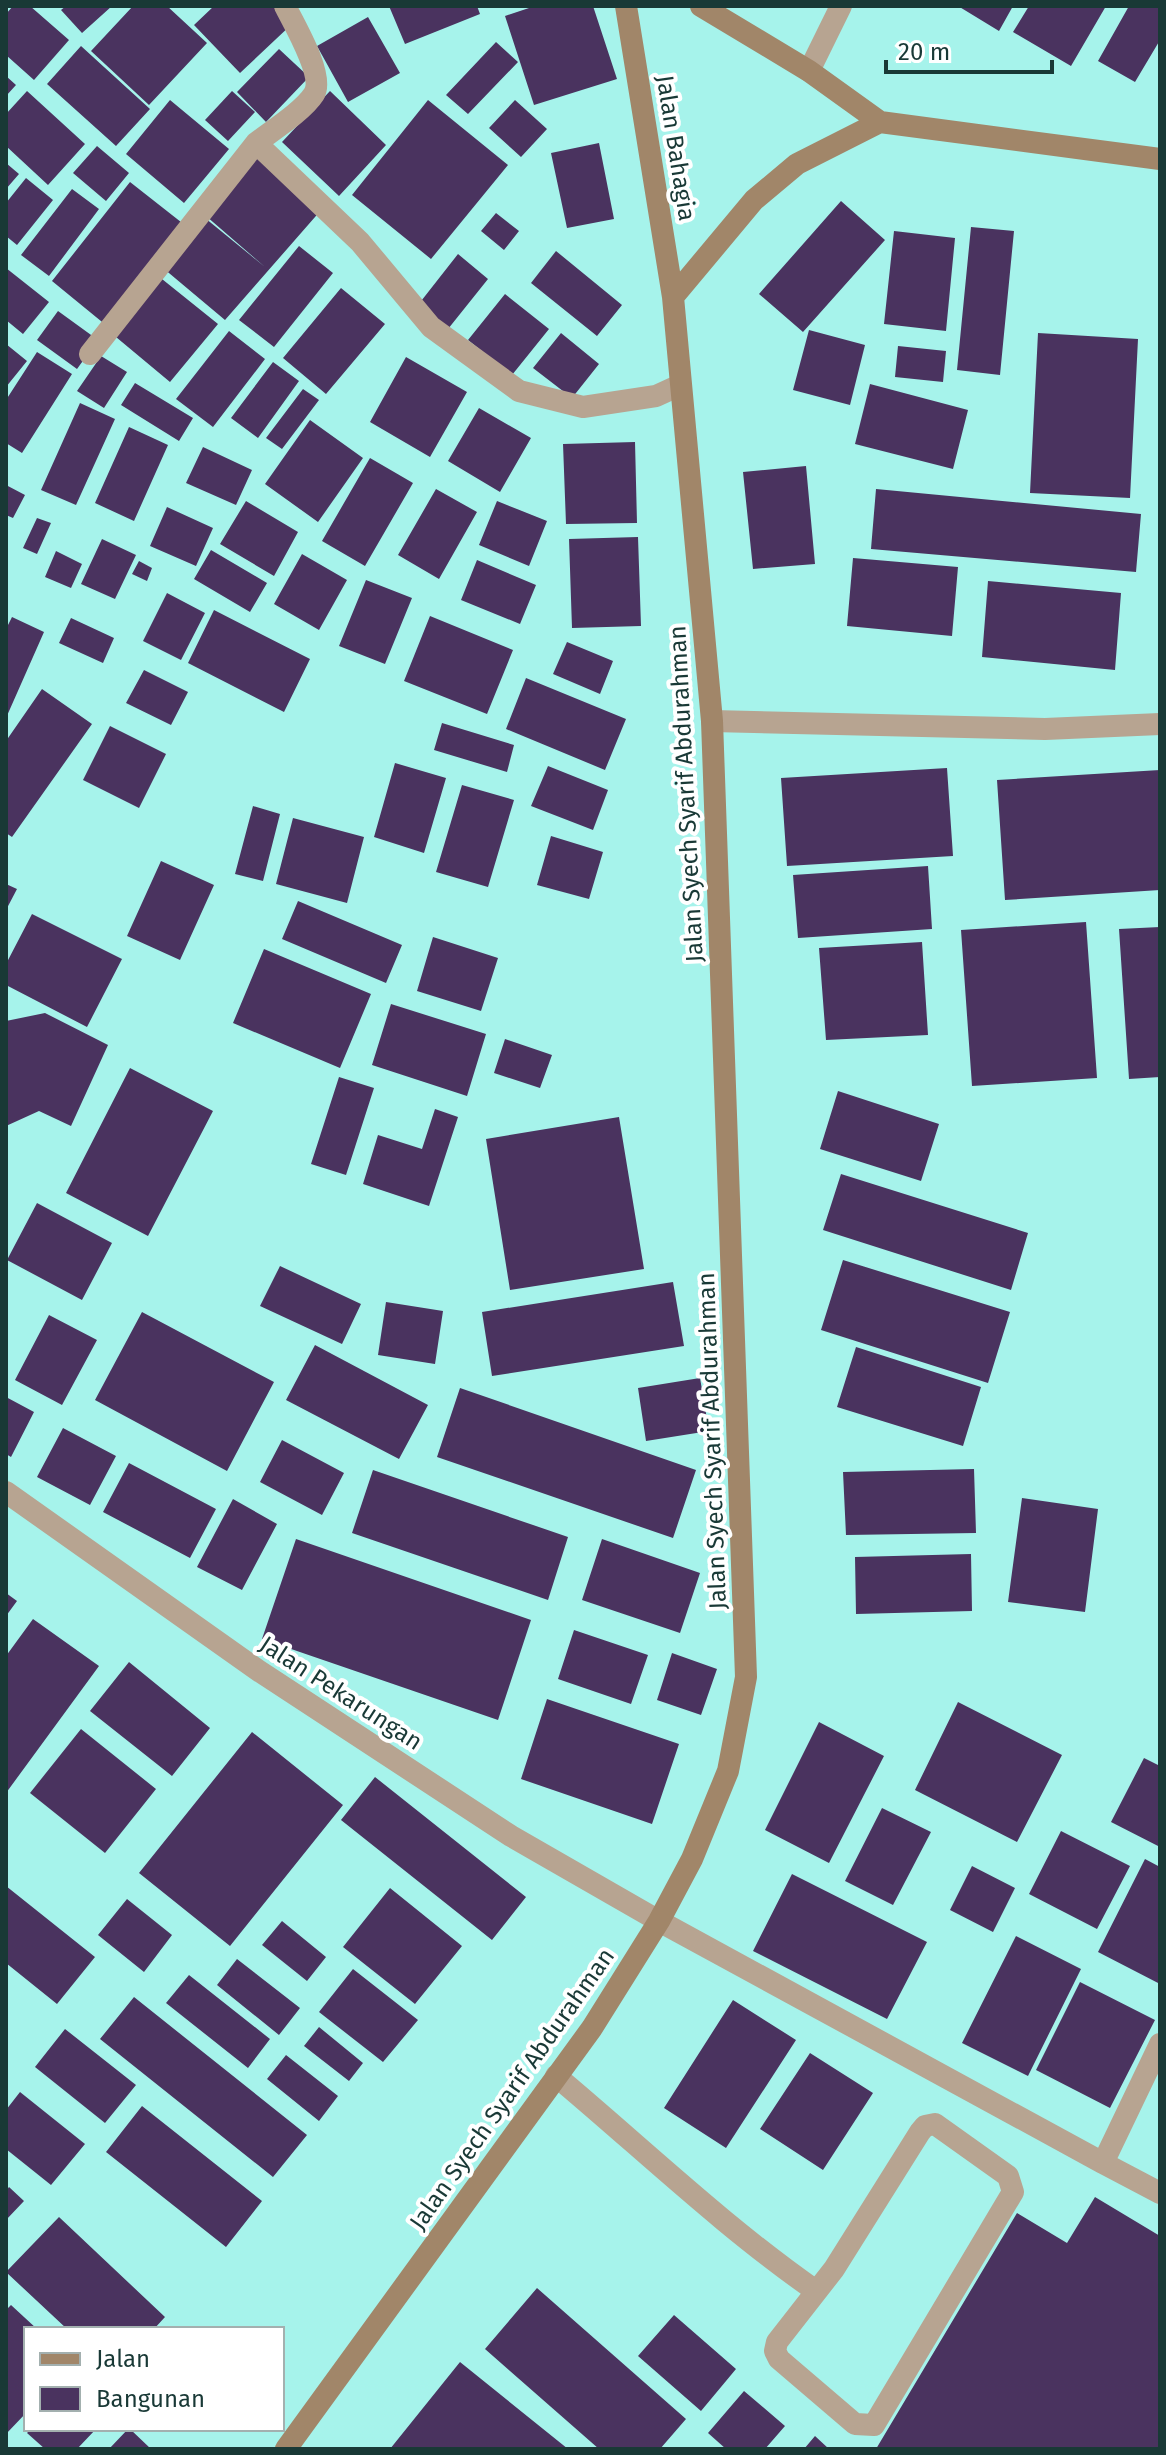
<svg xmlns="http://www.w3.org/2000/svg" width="1166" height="2455" viewBox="0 0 1166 2455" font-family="'Fira Sans',sans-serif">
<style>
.building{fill:#4a335f}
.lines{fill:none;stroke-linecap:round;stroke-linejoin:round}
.service{stroke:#b7a491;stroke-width:22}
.minor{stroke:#b7a491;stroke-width:22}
.secondary{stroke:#a18669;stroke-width:22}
.labels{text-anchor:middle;stroke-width:8;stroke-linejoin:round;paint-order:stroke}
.street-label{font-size:24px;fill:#193936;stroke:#fff}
</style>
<rect width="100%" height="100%" fill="#a6f3eb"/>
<path class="building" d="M13 6H30L69 40 34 80 6 55V14Z
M66 6H112L82 33 61 10Z
M133 6H167L207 43 149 105 91 51Z
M214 6H274L292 24 240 73 194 25Z
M389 6H477L480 14 405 44Z
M535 6H593L617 79 534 105 505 16Z
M958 6H1013L999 31Z
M1029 6H1106L1071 66 1013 32Z
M1129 6H1160V40L1135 82 1098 61Z
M368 17 400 73 348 102 317 46Z
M496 42 518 62 468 114 446 95Z
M81 46 150 109 116 146 47 84Z
M279 49 309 77 266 122 237 92Z
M6 76 16 85 6 96Z
M27 91 85 144 48 185 6 146V114Z
M232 91 255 112 228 141 205 120Z
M330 91 386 145 339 196 282 142Z
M170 100 229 149 184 203 126 154Z
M428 100 508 165 431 259 352 195Z
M515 100 547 129 521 157 489 128Z
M599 143 614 219 567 228 551 153Z
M97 146 129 173 106 201 73 173Z
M259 154 322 209 225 320 163 268 205 218 265 267 206 216Z
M6 163 19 174 6 189Z
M26 178 53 200 17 245 6 236V203Z
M130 182 186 226 107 326 52 281Z
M72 189 99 209 49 276 21 255Z
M841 201 885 240 803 332 759 294Z
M496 213 519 231 504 250 481 231Z
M971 227 1014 231 1000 375 957 370Z
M894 231 955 238 946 331 884 324Z
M299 246 333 273 274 347 239 320Z
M556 251 622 305 597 336 531 283Z
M458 254 488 279 448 329 418 305Z
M6 268 49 302 23 334 6 320Z
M157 275 218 324 170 382 110 332Z
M341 288 385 324 326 394 283 358Z
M505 294 549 329 512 375 468 340Z
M58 311 98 340 77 369 37 340Z
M809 330 865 345 850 405 793 390Z
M229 331 265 359 213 427 176 399Z
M561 333 599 364 572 398 533 368Z
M1038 333 1138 339 1130 498 1030 493Z
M6 344 27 361 6 387Z
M898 346 946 351 943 382 895 377Z
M37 352 72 374 22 453 6 443V400Z
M101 356 127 372 104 408 77 391Z
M406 357 467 392 430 457 370 422Z
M273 362 299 381 258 438 231 418Z
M135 383 193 418 179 441 121 405Z
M870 384 968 410 953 469 855 444Z
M303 389 319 400 282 449 266 438Z
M80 403 115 419 76 505 41 490Z
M479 408 531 438 500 492 448 461Z
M310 420 363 458 318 522 265 484Z
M129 427 168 445 134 521 95 503Z
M635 442 637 523 566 524 563 444Z
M203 447 252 470 236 505 186 483Z
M370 458 413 483 365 566 322 541Z
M806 466 815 564 753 569 743 472Z
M6 485 25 495 13 518 6 515Z
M436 489 477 512 439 579 398 555Z
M876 489 1141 514 1136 572 871 549Z
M246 501 298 532 274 576 220 544Z
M497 501 547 521 529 566 479 545Z
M167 507 213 528 196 566 150 546Z
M37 518 51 523 37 554 23 548Z
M638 537 641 626 572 628 569 539Z
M102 539 136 555 115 599 81 584Z
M211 550 267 583 250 612 194 579Z
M56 551 82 564 71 588 45 577Z
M302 554 347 580 319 630 274 604Z
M853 558 958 567 952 636 847 626Z
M477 560 536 585 520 624 461 600Z
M139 561 152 568 147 581 132 574Z
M366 580 412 598 385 664 339 646Z
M988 581 1121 593 1115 670 982 657Z
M167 593 205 613 181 660 143 641Z
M214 610 310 659 284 712 188 663Z
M430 616 513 650 487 714 404 681Z
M12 617 44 632 6 718V629Z
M71 618 114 638 103 663 59 643Z
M567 642 613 661 600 694 553 674Z
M144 670 188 692 171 725 126 703Z
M526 678 626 719 605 770 506 729Z
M42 689 92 724 12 837 6 833V741Z
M442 723 514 745 507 772 434 750Z
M110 726 166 754 139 808 83 780Z
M395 763 446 778 424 853 374 837Z
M548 766 608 790 593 830 531 806Z
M947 768 953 856 787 866 781 778Z
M1160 770V890L1005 900 997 780Z
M462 785 514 800 488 887 436 872Z
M253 806 280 814 263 881 235 874Z
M293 818 364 837 347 903 276 884Z
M551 836 603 852 589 899 537 885Z
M161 861 214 885 180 960 127 936Z
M928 866 932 929 798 938 793 875Z
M6 884 17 889 6 910Z
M298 901 402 945 386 983 282 939Z
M32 914 122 959 87 1027 6 985V964Z
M1086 922 1097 1078 972 1086 961 930Z
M1160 927V1077L1129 1079 1119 929Z
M433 937 498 958 481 1011 417 991Z
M922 942 928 1035 826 1040 819 948Z
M264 949 371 994 340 1068 233 1023Z
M391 1004 486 1034 467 1096 372 1065Z
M45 1013 108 1045 71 1126 39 1111 6 1126V1021Z
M505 1039 552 1055 540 1088 494 1073Z
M130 1068 213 1111 148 1236 66 1193Z
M339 1077 374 1088 346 1175 311 1164Z
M838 1091 939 1124 921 1181 820 1149Z
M435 1109 458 1117 429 1206 363 1184 378 1135 422 1149Z
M619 1117 644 1269 510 1290 486 1139Z
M841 1174 1028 1233 1011 1290 823 1230Z
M37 1203 112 1243 82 1300 7 1260Z
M843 1260 1010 1312 988 1383 821 1330Z
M280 1266 361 1304 342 1344 260 1306Z
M673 1282 684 1346 492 1376 482 1312Z
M386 1302 443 1311 435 1364 378 1355Z
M142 1312 274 1382 227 1471 95 1400Z
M49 1315 97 1340 62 1405 15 1380Z
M315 1345 428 1405 399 1459 286 1400Z
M856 1347 981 1387 963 1446 837 1407Z
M700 1378 709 1431 646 1441 638 1388Z
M460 1388 696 1470 673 1538 437 1457Z
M6 1397 34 1412 11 1457 6 1454Z
M63 1428 116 1456 90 1505 37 1477Z
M282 1440 344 1473 322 1515 260 1482Z
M129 1463 216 1509 190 1558 103 1512Z
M974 1469 976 1533 846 1535 843 1472Z
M373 1470 568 1537 548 1600 352 1533Z
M1022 1498 1098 1509 1085 1612 1008 1602Z
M233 1499 277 1524 242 1590 197 1567Z
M296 1539 531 1620 498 1720 262 1639Z
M602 1539 700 1573 680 1633 582 1600Z
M971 1554 972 1611 856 1614 855 1557Z
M6 1593 17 1601 6 1616Z
M33 1619 99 1666 6 1793V1656Z
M574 1630 648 1655 631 1704 558 1679Z
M672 1653 717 1669 701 1715 657 1700Z
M129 1662 210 1728 172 1776 90 1711Z
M547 1699 679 1744 652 1824 521 1779Z
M958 1702 1062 1755 1017 1842 915 1790Z
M819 1722 884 1756 829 1863 765 1830Z
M81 1729 156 1789 105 1853 30 1793Z
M252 1732 343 1805 230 1946 139 1873Z
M1144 1758 1160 1766V1847L1111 1822Z
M375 1777 526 1897 492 1940 341 1820Z
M882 1808 931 1832 893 1905 845 1881Z
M1061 1831 1130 1866 1097 1929 1029 1894Z
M1145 1859 1160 1867V1984L1098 1952Z
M972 1866 1015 1888 993 1932 950 1910Z
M792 1874 927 1942 887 2019 753 1951Z
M6 1886 95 1957 57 2004 6 1963Z
M390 1888 462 1946 415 2004 343 1947Z
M127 1899 172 1935 144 1972 98 1935Z
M282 1921 326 1957 307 1981 262 1945Z
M1016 1936 1081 1969 1028 2076 962 2043Z
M237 1959 300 2008 279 2035 217 1985Z
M353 1969 418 2020 383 2062 319 2012Z
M189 1975 270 2039 248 2068 166 2003Z
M1080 1982 1155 2020 1110 2108 1036 2070Z
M134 1997 307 2135 273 2177 100 2039Z
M733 2000 796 2040 726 2148 664 2108Z
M319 2027 363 2063 349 2081 304 2046Z
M65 2029 136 2085 105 2123 35 2067Z
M810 2053 873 2093 823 2170 760 2129Z
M286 2055 338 2096 319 2121 267 2079Z
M20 2092 85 2144 51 2185 6 2149V2110Z
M142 2106 262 2201 226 2247 106 2152Z
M9 2187 24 2201 6 2220V2191Z
M1095 2197 1160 2236V2449H876L1017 2213 1067 2243Z
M59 2217 165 2317 154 2329H67L6 2272Z
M537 2288 686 2419 660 2449H599L485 2349Z
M11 2305 37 2329H26V2413L6 2434V2310Z
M674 2315 736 2369 701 2411 638 2356Z
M460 2362 568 2449H390Z
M744 2391 785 2426 765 2449H726L708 2433Z
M31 2429H96L77 2449H45L27 2433Z
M128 2429H130L151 2449H109Z
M815 2436 829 2449H804Z"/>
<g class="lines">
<path class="service" d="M556 2076C642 2148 724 2227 816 2291
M935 2124 1008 2176 1013 2192 874 2425 855 2424 779 2359 775 2351 777 2342 834 2269 920 2132 925 2126Z"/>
<path class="minor" d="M809 71 841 6
M256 143C273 130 303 111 314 94 325 76 294 24 285 6
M90 354 256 143 360 242 431 327 519 391 583 407 656 396 680 385
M712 721 1045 729 1160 724
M6 1492 259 1671 511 1836 659 1921 1103 2163
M1160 2044 1103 2163 1160 2193"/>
<path class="secondary" d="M701 6 809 71 880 122 1160 159
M673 297 754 200 797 164 880 122
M286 2449 592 2028 659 1921 692 1859 728 1771 746 1677 712 721 673 297 626 6"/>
</g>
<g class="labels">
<g class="street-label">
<text transform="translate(676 148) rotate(81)" y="8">Jalan Bahagia</text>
<text transform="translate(686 794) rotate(-93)" y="8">Jalan Syech Syarif Abdurahman</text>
<text transform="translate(712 1441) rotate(-92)" y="8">Jalan Syech Syarif Abdurahman</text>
<text transform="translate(341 1693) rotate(33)" y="8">Jalan Pekarungan</text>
<text transform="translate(512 2089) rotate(-55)" y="8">Jalan Syech Syarif Abdurahman</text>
</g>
</g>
<rect width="1166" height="2455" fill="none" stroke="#193936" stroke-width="16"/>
<rect x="24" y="2327" width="260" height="104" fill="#ffffff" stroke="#a3b0af" stroke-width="2"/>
<rect x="40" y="2353" width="40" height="12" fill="#a18669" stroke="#a3b0af" stroke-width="2"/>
<text x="96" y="2367" font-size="24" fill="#193936">Jalan</text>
<rect x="40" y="2387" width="40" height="24" fill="#4a335f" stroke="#a3b0af" stroke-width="2"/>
<text x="96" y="2407" font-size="24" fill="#193936">Bangunan</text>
<path d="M886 60v12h166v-12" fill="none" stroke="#193936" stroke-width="4"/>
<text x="898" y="60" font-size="24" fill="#193936" stroke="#ffffff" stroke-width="6" paint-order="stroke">20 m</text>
</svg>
